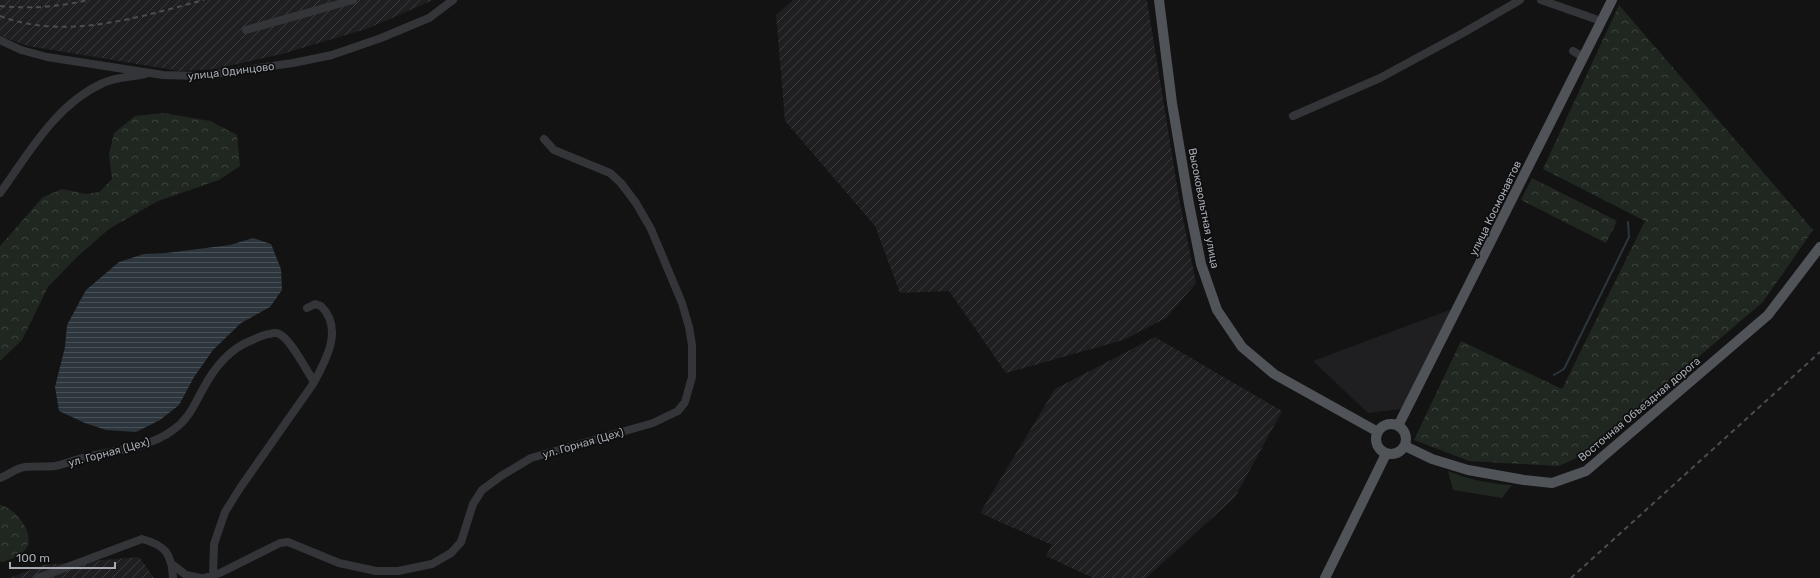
<svg xmlns="http://www.w3.org/2000/svg" width="1820" height="578" viewBox="0 0 1820 578" font-family="Rubik,sans-serif">
<style>
.built{fill:#1f1f21}
.industrial{fill:url(#industrial-furrows)}
.green{fill:#1f2720}
.forest{fill:url(#forest-crowns)}
.water{fill:url(#water-rules)}
.lines{fill:none;stroke-linecap:round;stroke-linejoin:round}
.stream{stroke:#2d363c;stroke-width:2}
.minor{stroke:#343539;stroke-width:8}
.major{stroke:#505358;stroke-width:10}
.rail{stroke:#4b4d52;stroke-width:2;stroke-dasharray:5 4;stroke-linecap:butt}
.labels{text-anchor:middle;stroke-width:3.5;stroke-linejoin:round;paint-order:stroke}
.street-label{font-size:11px;fill:#a6abb3;stroke:#0e0e0f}
</style>
<defs>
<pattern id="industrial-furrows" width="10" height="10" patternUnits="userSpaceOnUse"><rect width="10" height="10" fill="#1f1f21"/><path d="M-1 1l2-2M0 10L10 0M9 11l2-2" fill="none" stroke="#3d3d3f"/></pattern>
<pattern id="forest-crowns" width="20" height="18" patternUnits="userSpaceOnUse"><rect width="20" height="18" fill="#1f2720"/><path d="M2 6a3 3 0 1 1 6 0M12 15a3 3 0 1 1 6 0" fill="none" stroke="#3d443e"/></pattern>
<pattern id="water-rules" width="6" height="5" patternUnits="userSpaceOnUse"><rect width="6" height="5" fill="#2d363c"/><path d="M0 2.5h6" fill="none" stroke="#485056"/></pattern>
</defs>
<rect width="100%" height="100%" fill="#131314"/>
<path class="built" d="M1455 308 1401 409 1368 413 1313 361Z"/>
<path class="industrial" d="M0 0H433L369 28 282 54 215 69 180 71 28 46 6 38 0 35Z
M793 0H1147L1179 198 1196 283 1166 318 1123 340 1006 373 949 291 900 293 875 226 785 121 776 15Z
M1155 337 1282 411 1235 497 1146 578H1093L1046 556 1052 545 980 513 1055 389Z
M139 557 154 578H10L43 565Z"/>
<path class="green" d="M1448 471C1467 479 1491 484 1512 485L1502 498 1453 490Z"/>
<path class="forest" d="M1619 5 1813 230 1763 302 1583 455 1559 466 1469 461 1414 440 1461 341 1562 389 1645 221 1543 169Z
M164 113 210 121 237 135 240 166 219 180 158 201 109 229 77 257 48 287 22 340 0 361V246L43 197 62 189 86 194 99 192 112 179 109 154 114 133 135 116Z
M1532 178 1617 221 1606 243 1521 200Z
M0 505C16 508 37 535 25 550 18 558 9 560 0 562Z"/>
<path class="water" d="M253 238 271 244 281 269 282 290 270 307 241 323 213 350 194 377 179 405 160 420 136 432 106 430 85 423 59 411 55 387 65 347 67 325 86 290 119 262 144 254 166 253 230 245Z"/>
<g class="lines">
<path class="stream" d="M1554 375 1564 369 1629 237 1628 222"/>
<path class="minor" d="M1541 0 1601 21
M246 30 353 0
M0 40 21 50 47 57 163 75 201 76 293 63 332 55 381 38 429 18 453 0
M1573 51 1583 57
M1293 116 1380 78 1463 33 1520 0
M0 193C29 153 56 104 103 83 115 77 132 77 145 74
M307 308 315 304 321 306C344 329 326 360 313 384
M0 478C8 475 16 468 25 467 35 466 45 467 55 466 66 464 76 459 87 457 116 450 149 448 173 430 189 419 194 405 203 389 214 368 228 350 250 341 257 338 264 334 270 334 273 333 277 333 279 334 290 338 306 370 313 380V384L240 488 225 512 214 544 213 575
M173 565 186 575 201 578
M38 578 142 539C165 545 172 554 173 578
M204 578 220 573 280 543 288 542 339 563 376 571H398L432 564 451 553 461 542 473 504 482 490 501 476 531 458 653 423 678 411 685 402 692 377V345L689 327 682 303 651 229 636 203 621 183 610 173 554 150 544 139"/>
<path class="major" d="M1159 0 1172 103 1189 204 1201 264 1217 310 1242 347 1274 374 1378 432
M1376 439a15 15 0 1 1 30 0a15 15 0 1 1-30 0Z
M1398 426 1612 0
M1405 446 1432 459 1468 470 1524 480 1552 483 1586 471 1768 315 1820 247
M1325 578 1386 454"/>
<path class="rail" d="M0 6C31 9 58 7 88 0
M0 16C66 41 139 17 204 0
M1571 578 1820 352"/>
</g>
<g class="labels">
<g class="street-label">
<text transform="translate(231 71) rotate(-7)" y="4">улица Одинцово</text>
<text transform="translate(1204 208) rotate(79)" y="4">Высоковольтная улица</text>
<text transform="translate(1495 208) rotate(-64)" y="4">улица Космонавтов</text>
<text transform="translate(1639 409) rotate(-40)" y="4">Восточная Объездная дорога</text>
<text transform="translate(583 443) rotate(-16)" y="4">ул. Горная (Цех)</text>
<text transform="translate(109 452) rotate(-15)" y="4">ул. Горная (Цех)</text>
</g>
</g>
<path d="M10 562v6h105v-6" fill="none" stroke="#a6abb3" stroke-width="2"/>
<text x="16" y="562" font-size="12" fill="#a6abb3" stroke="#0e0e0f" stroke-width="3" paint-order="stroke">100 m</text>
</svg>
